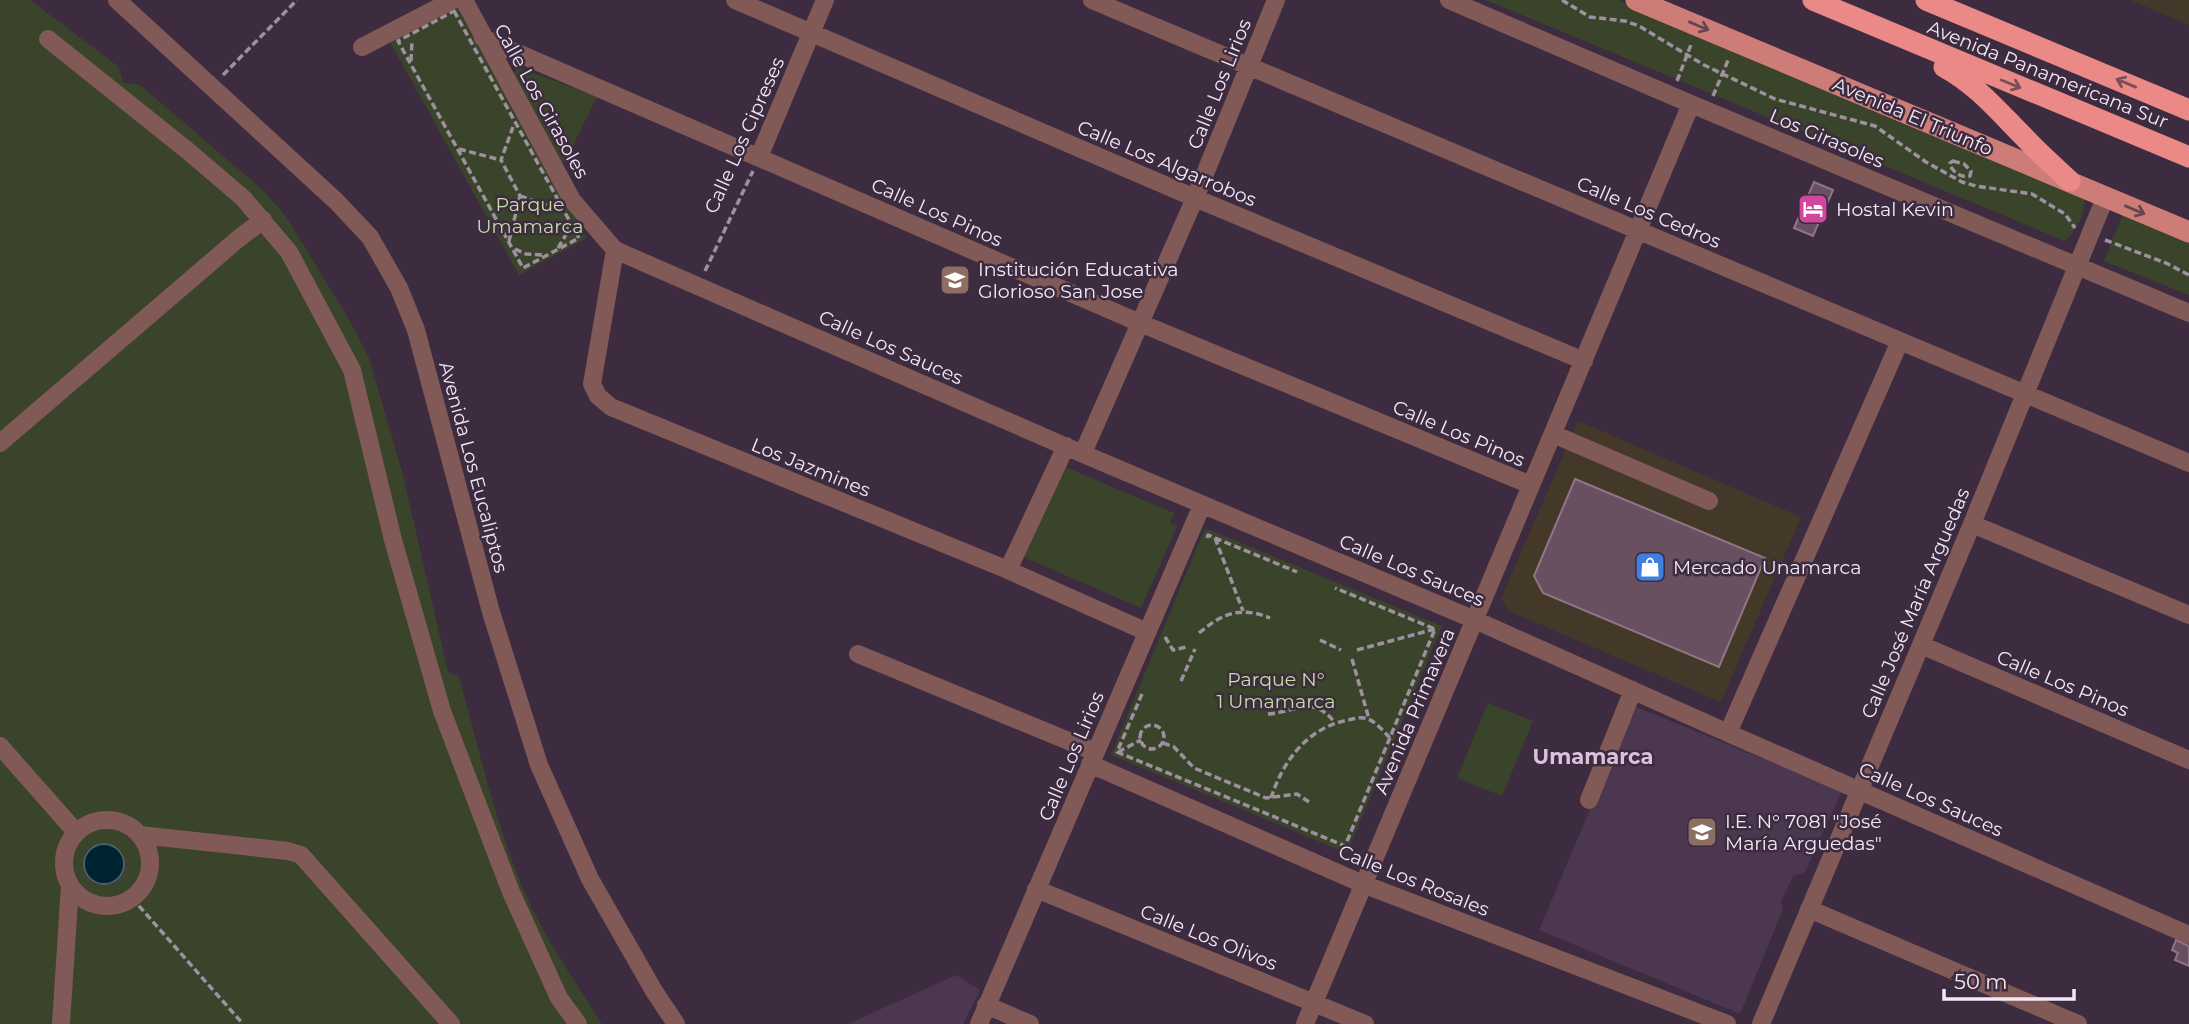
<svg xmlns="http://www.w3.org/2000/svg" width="2189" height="1024" viewBox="0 0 2189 1024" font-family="Montserrat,sans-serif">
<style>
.commercial{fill:#443929}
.built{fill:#4c3750}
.green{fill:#39442a}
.water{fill:#002331;stroke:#495e6c;stroke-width:2}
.building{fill:#695061;stroke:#907587;stroke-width:2}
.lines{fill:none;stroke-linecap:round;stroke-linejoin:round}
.path{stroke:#9e90a0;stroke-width:3.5;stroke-dasharray:7 3.5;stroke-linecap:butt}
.minor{stroke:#815957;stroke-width:18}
.major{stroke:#cd7c78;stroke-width:21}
.highway{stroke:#ea8985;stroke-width:21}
.oneway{stroke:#684451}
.oneway2{stroke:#7a4d58}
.labels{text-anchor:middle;stroke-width:5;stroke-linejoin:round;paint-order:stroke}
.street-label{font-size:19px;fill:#f3e8f5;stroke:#3d2c40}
.park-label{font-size:19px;fill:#c4dfa0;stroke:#3d2c40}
.poi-label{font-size:19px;fill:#f3e8f5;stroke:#3d2c40;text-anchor:start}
.neighbourhood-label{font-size:21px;font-weight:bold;fill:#d9c3dc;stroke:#3d2c40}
</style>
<rect width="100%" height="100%" fill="#3d2c40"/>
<path class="commercial" d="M2130 0H2189V25Z
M1578 421 1801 517 1721 702 1509 611 1501 599Z"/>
<path class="built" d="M1634 706 1842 791 1805 872 1793 876 1781 902 1783 909 1740 1014 1539 930Z
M956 975 980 990 963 1024H848Z"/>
<path class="green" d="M0 0H30L119 67 123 83 139 84 265 192 287 218 350 321 369 358 403 475 448 672 459 677C479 749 495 822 524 891 544 938 575 981 602 1024H0Z
M1486 0H1618L2084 198C2087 212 2075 232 2065 241Z
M457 4 587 238 519 275 390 42Z
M518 67 597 97 564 163 560 161 512 76Z
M2124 211 2189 238V295L2104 261Z
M1058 464 1174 513 1170 523 1177 526 1141 608 1019 555Z
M1205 528 1442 626 1347 853 1111 755Z
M1488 703 1533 721 1502 796 1457 778Z"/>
<path class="water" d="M84 864a20 20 0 1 1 40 0a20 20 0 1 1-40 0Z"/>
<path class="building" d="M1814 182 1833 190 1813 236 1794 228Z
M1575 479 1765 558 1719 667 1543 593 1534 576Z
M2176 940 2189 946V966L2175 960 2178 953 2172 950Z"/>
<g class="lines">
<path class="path" d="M1562 0 1590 17 1625 21 1639 26 1704 65 1775 99 1875 126 1926 162 1962 182 1976 186 2032 194 2065 214 2075 228
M454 11 579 238 523 268 398 41Z
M411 61 412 41
M223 75 297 0
M1677 81 1692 42
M1713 96 1729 58
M459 149 501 160
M1953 161 1964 164 1971 171 1970 176C1961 178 1955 173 1950 166V163Z
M520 196 558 209
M2105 240 2166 263 2189 275
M509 241 520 196 501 160 513 127
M558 248 567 233 568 223
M515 249 526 254 544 255
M705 271 753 171
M1207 538 1208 535 1297 572
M1215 538 1243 611
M1199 633C1223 613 1240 606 1270 618
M1165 637 1173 650 1187 647
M1320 640 1341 650
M1357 650 1435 629
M1352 659 1369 719
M1181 681 1195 649
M1142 694 1117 752 1345 846 1435 629 1335 588
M1268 714C1297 712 1313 694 1335 723
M1140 737a12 12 0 1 1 24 0a12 12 0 1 1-24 0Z
M1163 743 1174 747 1194 768 1266 798 1297 794 1309 802
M1118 752 1141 740
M1271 798C1283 761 1307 728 1348 720 1353 719 1359 717 1364 718 1374 719 1383 731 1390 738
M132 898 243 1024"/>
<path class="minor" d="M117 0 336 201 370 237 399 288 416 330 491 612 539 765 590 879 654 991 676 1024
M464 0 572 200 615 250 1062 445 1475 620 1728 733 2189 935
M735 0 1195 198 1584 361
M1092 0 2189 463
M1449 0 1691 104 2189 313
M483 38 1140 323 1531 485
M48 39 188 151 243 198 289 252 352 370 393 540 442 711 511 892 559 998 578 1024
M362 47 453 0
M759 157 825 0
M615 250 592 384 598 396 611 407 1008 570 1147 632
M1553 434 1709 501
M0 443 238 239 263 220
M1083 453 1195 198 1276 0
M1972 524 2189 615
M1008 570 1066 446
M1921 645 2189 760
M858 654 1095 752
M1728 733 1900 341
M0 746 76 832
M1090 764 1363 884 1727 1024
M1589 800 1633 690
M64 863a43 43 0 1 1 86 0a43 43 0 1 1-86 0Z
M140 835 288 851 301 855 451 1024
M1036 889 1365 1024
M1809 909 2078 1024
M986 1005 1030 1024
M61 1024 70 885
M979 1024 1202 505
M1305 1024 1691 104
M1761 1024 1972 524 2105 198"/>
<path class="major" d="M1636 0 2189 232"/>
<path class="highway" d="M1813 0 2189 157
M1926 0 2189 110
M1944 67C1977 85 1999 112 2026 139 2040 154 2055 167 2070 181"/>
</g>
<defs><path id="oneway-shaft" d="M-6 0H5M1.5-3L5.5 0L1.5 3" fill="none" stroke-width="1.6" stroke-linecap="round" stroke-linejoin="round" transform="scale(1.75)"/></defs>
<g class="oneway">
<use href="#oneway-shaft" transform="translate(1699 26) rotate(23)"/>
<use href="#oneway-shaft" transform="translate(2135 210) rotate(23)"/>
</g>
<g class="oneway2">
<use href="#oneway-shaft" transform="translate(2126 83) rotate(-157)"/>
<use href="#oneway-shaft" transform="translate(2011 84) rotate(22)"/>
</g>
<defs>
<g id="hotel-square" transform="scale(1.575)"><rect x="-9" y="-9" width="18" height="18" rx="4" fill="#d1479c" stroke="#3d2c40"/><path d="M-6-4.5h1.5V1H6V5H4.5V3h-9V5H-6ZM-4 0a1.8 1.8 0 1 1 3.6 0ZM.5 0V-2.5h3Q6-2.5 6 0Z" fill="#fff"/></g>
<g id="school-square" transform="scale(1.575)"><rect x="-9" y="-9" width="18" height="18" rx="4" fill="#8d6e63" stroke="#3d2c40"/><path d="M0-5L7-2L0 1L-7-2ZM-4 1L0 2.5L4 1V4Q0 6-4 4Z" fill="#fff"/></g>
<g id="shop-square" transform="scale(1.575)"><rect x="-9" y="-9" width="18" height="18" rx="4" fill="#3f7fe0" stroke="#3d2c40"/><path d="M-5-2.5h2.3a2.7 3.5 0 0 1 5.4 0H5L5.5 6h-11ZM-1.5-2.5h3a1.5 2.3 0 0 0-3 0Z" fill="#fff"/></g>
</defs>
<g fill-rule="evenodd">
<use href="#hotel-square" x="1813" y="209"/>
<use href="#school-square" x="955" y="280"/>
<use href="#shop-square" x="1650" y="567"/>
<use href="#school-square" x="1702" y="832"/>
</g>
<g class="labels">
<g class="street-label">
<text transform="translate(2048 74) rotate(22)" y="7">Avenida Panamericana Sur</text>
<text transform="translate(1219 84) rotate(-68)" y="7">Calle Los Lirios</text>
<text transform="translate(542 101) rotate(61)" y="7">Calle Los Girasoles</text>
<text transform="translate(1913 116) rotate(23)" y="7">Avenida El Triunfo</text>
<text transform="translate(744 135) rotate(-66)" y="7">Calle Los Cipreses</text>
<text transform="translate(1827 138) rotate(23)" y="7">Los Girasoles</text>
<text transform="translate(1167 163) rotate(23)" y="7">Calle Los Algarrobos</text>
<text transform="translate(937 212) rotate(24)" y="7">Calle Los Pinos</text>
<text transform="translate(1649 212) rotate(23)" y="7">Calle Los Cedros</text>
<text transform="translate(891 347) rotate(24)" y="7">Calle Los Sauces</text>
<text transform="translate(1459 433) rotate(23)" y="7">Calle Los Pinos</text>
<text transform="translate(474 467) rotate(75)" y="7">Avenida Los Eucaliptos</text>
<text transform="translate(811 467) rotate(22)" y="7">Los Jazmines</text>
<text transform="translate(1412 570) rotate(23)" y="7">Calle Los Sauces</text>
<text transform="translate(1915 603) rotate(-67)" y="7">Calle José María Arguedas</text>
<text transform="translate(2063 683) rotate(23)" y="7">Calle Los Pinos</text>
<text transform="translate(1414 711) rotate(-67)" y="7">Avenida Primavera</text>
<text transform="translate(1071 756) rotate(-67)" y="7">Calle Los Lirios</text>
<text transform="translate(1931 799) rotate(24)" y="7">Calle Los Sauces</text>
<text transform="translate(1414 880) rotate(22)" y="7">Calle Los Rosales</text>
<text transform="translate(1209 937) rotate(22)" y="7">Calle Los Olivos</text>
</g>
<g class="park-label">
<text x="530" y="211">Parque<tspan x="530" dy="22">Umamarca</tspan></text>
<text x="1276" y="686">Parque N°<tspan x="1276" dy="22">1 Umamarca</tspan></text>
</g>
<g class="poi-label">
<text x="1836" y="216">Hostal Kevin</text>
<text x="978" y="276">Institución Educativa<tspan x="978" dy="22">Glorioso San Jose</tspan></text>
<text x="1673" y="574">Mercado Unamarca</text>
<text x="1725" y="828">I.E. N° 7081 "José<tspan x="1725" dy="22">María Arguedas"</tspan></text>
</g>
<g class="neighbourhood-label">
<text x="1593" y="764">Umamarca</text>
</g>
</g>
<path d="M1944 989v10h130v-10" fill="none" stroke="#f3e8f5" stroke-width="3.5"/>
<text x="1954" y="989" font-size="21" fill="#f3e8f5" stroke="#3d2c40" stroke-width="5" paint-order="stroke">50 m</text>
</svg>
